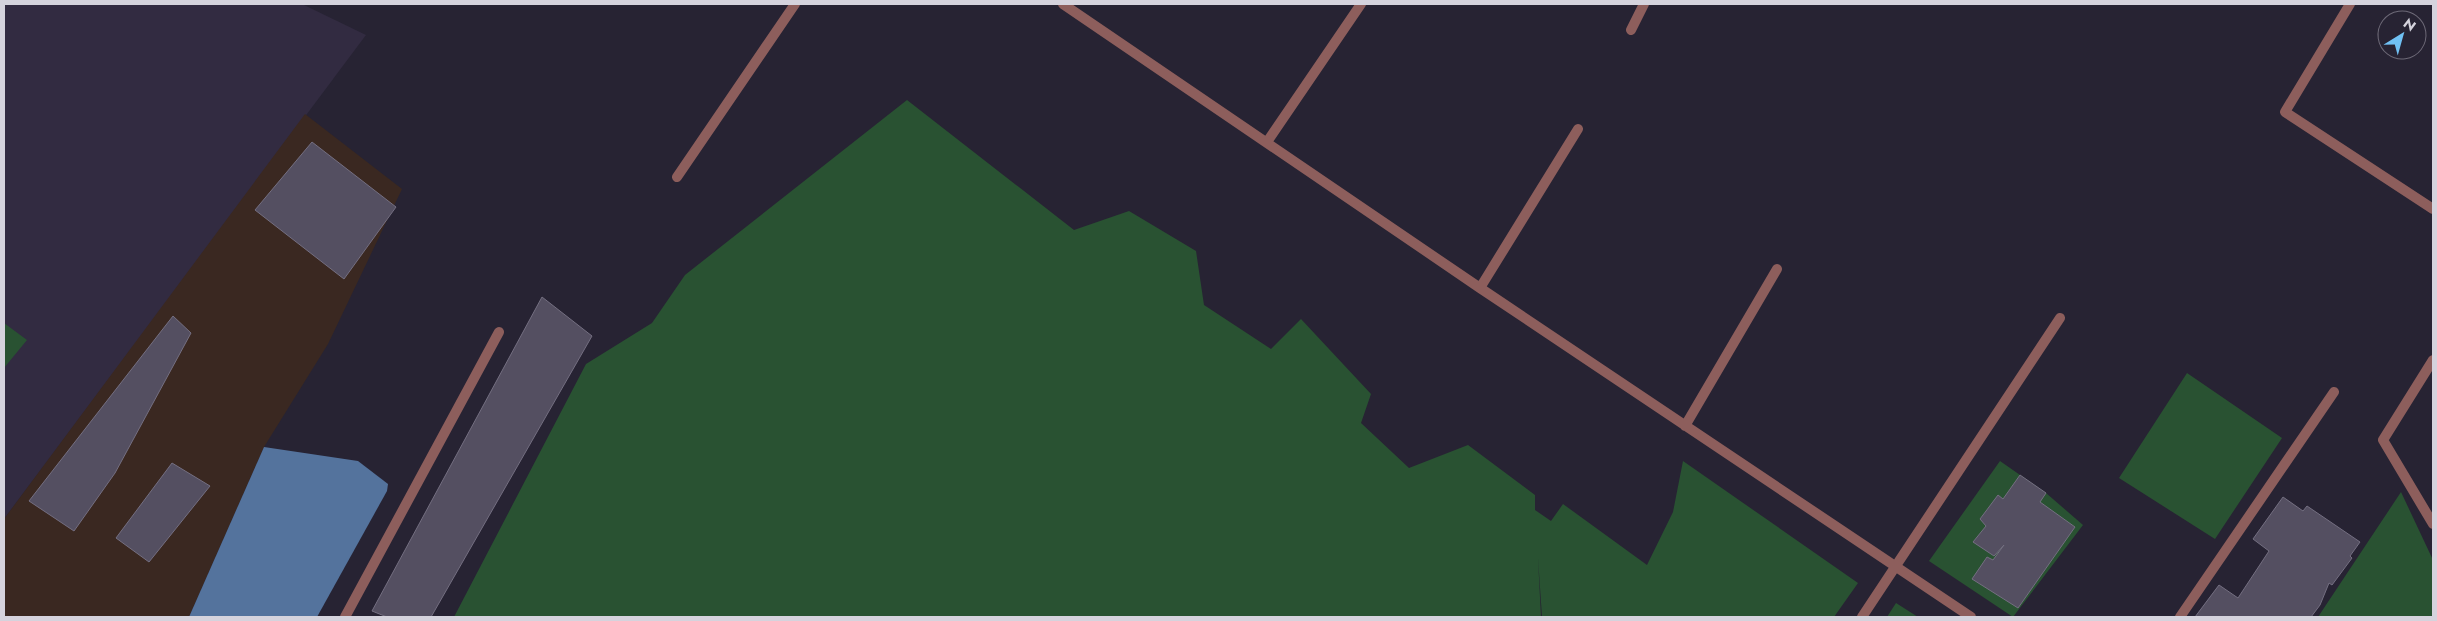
<svg xmlns="http://www.w3.org/2000/svg" width="2437" height="621" viewBox="0 0 2437 621" font-family="Jost,sans-serif">
<style>
.built{fill:#322b41}
.industrial{fill:#3a2821}
.green{fill:#295232}
.water{fill:#54739d}
.building{fill:#544f61;stroke:#746f81}
.lines{fill:none;stroke-linecap:round;stroke-linejoin:round}
.street{stroke:#8d5e5c;stroke-width:10}
</style>
<rect width="100%" height="100%" fill="#272333"/>
<path class="built" d="M4 4H302L366 35 4 519Z"/>
<path class="industrial" d="M305 114 402 189 328 344 264 447 189 617H4V519Z"/>
<path class="green" d="M907 100 1074 230 1129 211 1196 251 1204 305 1271 349 1301 319 1371 394 1361 423 1409 468 1468 445 1535 495V510L1551 521 1563 504 1647 565 1673 512 1683 461 1858 583 1834 617H1542L1538 558 1541 617H454L586 364 652 323 685 275Z
M4 323 27 340 4 368Z
M2187 373 2282 438 2215 539 2119 478Z
M2000 461 2046 493 2083 525 2013 617 1929 561Z
M2401 492 2433 560V614L2431 617H2318Z
M1896 603 1918 617H1887Z"/>
<path class="water" d="M264 447 358 461 388 484 387 491 317 617H189Z"/>
<path class="building" d="M312 142 396 207 344 279 255 210Z
M542 297 592 336 431 617H387L372 611Z
M173 316 191 333 115 473 74 531 29 501Z
M172 463 210 486 149 562 116 538Z
M2020 475 2046 493 2040 502 2075 527 2018 608 1972 579 1987 557 1993 560 2004 545 1994 556 1973 542 1986 526 1980 519 1998 495 2003 499Z
M2283 497 2303 511 2307 506 2360 542 2350 556 2352 558 2332 585 2329 583 2320 605 2311 617H2195L2219 585 2238 598 2269 551 2253 539Z"/>
<g class="lines">
<path class="street" d="M1063 4 1480 288 1971 617
M2350 4 2285 112 2433 209
M1631 30 1644 4
M1267 142 1361 4
M677 177 795 4
M1480 288 1578 129
M2433 360 2383 440 2433 524
M1685 426 1777 269
M345 617 499 332
M1862 617 2060 318
M2180 617 2334 392"/>
</g>
<rect width="2437" height="621" fill="none" stroke="#d5d3dd" stroke-width="10"/>
<g transform="translate(2402 35) rotate(37)"><circle r="24" fill="#272333" stroke="#6d6977"/>
<path d="M0-4L9 19L0 12L-9 19Z" fill="#70c1f4"/>
<text y="-8" font-size="14" font-weight="bold" text-anchor="middle" fill="#d5d3dd">N</text>
</g>
</svg>
